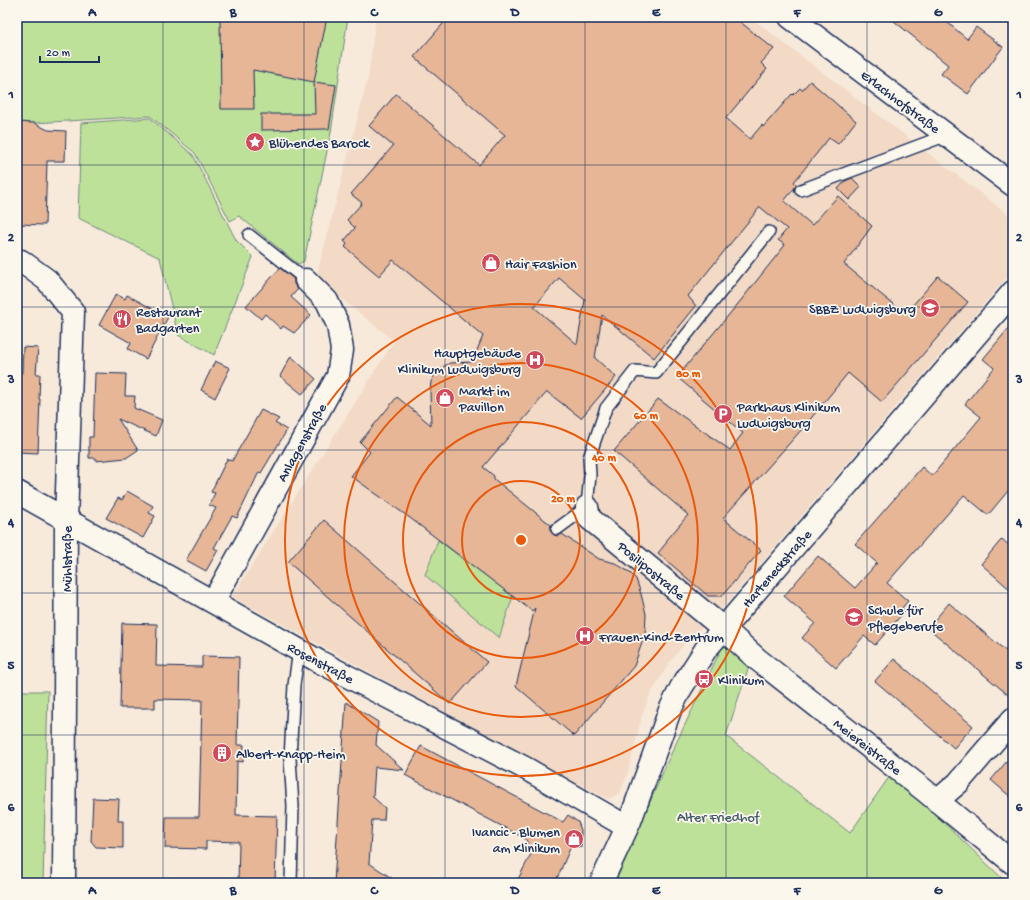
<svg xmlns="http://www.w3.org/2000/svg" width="1030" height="900" viewBox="0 0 1030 900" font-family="'Gochi Hand',sans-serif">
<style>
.built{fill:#f2dac6}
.green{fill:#bee19a;stroke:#6c887c}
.building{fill:#e6b696;stroke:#1b2f5e;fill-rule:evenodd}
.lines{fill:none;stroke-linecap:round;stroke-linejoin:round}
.service-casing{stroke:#1b2f5e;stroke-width:14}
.minor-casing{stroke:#1b2f5e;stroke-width:25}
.service{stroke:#fbf7ec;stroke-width:11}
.minor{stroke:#fbf7ec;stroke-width:22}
.grid{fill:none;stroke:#1b2f5e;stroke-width:1;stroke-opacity:0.55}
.ring{fill:none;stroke:#e8590c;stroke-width:2}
.labels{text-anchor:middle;stroke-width:3.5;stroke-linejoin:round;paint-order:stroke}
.street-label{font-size:14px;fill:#1b2f5e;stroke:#fbf7ec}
.poi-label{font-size:14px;fill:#1b2f5e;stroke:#fbf7ec;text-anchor:start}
.park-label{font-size:14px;fill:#445c6d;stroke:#fbf7ec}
.centre{fill:#e8590c;stroke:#fbf7ec;stroke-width:2}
.ring-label{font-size:12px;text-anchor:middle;font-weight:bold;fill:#e8590c;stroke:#fbf7ec;stroke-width:3.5;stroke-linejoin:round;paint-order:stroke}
.neatline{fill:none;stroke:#1b2f5e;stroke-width:1.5}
.grid-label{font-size:13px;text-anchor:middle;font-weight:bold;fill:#1b2f5e}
</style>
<rect width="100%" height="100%" fill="#f7eadb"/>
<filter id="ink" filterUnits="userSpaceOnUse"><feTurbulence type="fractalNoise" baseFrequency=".025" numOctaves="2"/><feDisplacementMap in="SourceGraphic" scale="8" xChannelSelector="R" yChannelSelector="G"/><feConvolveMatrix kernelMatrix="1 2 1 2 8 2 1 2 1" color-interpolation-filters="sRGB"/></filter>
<g filter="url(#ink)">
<path class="built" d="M376 17H750L1013 218V270L721 610 688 639 670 662 650 695 642 716 627 776 620 793 608 799 528 758 232 597 394 341 316 278 368 78Z"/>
<path class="green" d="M17 17H348L331 132 304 261 298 264 239 216 230 221 195 153 150 116 34 123 17 122Z
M150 118 193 155 236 240 253 257 214 355 178 335 160 258 78 218 81 123Z
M438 540 513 596 499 638 425 575Z
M725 641 750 663 726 736 850 833 892 773 1007 883H615L669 758Z
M17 691H48L43 883H17Z"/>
<path class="building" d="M220 17H327L314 82 253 70 254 109H221Z
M449 17H734L774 49 761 63 767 69 726 118 750 139 762 125 763 127 792 94 793 95 800 88 802 90 810 81 856 121 838 144 829 138 794 182 797 185 784 201 812 225 838 196 872 226 844 264 905 314 938 276 968 302 882 402 848 373 803 428 723 518 761 550 722 596H708L658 553 667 542 666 541 688 515 614 451 658 399 730 450 743 433 677 377 742 299 785 245 778 240 787 229 760 207 688 296 696 306 654 358 602 315 595 358 616 377 581 418 547 392 483 467 494 476V479L551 525 550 530 554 535 558 536 562 534 599 559 615 563 629 572 636 579 641 594 646 614 645 634 634 666 574 736 516 686 535 608 532 611 410 518 351 476 370 452 360 442 397 397 431 425 430 390 431 382 434 376 444 366 450 363 472 362 483 336 393 260 379 276 345 247 347 244 344 241 355 228 347 220 362 203 351 194 393 146 369 126 396 94 479 165 505 135 414 57ZM559 278 585 300 577 344 534 307Z
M889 17H941L967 39 976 27 1003 47 968 94 941 74 948 65Z
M314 82 336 85 329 129 261 130V114H315Z
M17 122 34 123 48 130 66 131 65 161H47L45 225 17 224Z
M852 178 861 187 849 200 838 189 845 181Z
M280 268 294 279V284L298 289 291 297 311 315 294 333 283 326 281 329 265 314 261 319 246 306Z
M116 294 125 299 127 295 168 317 146 359 128 349 131 343 99 325Z
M1013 323V485L988 515 964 495 887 583 908 601 902 608 905 611 875 645 864 636 836 668 802 638 815 623 784 596 818 556 855 588 877 563 855 544 922 467 932 476 981 417 965 404 994 368 983 359Z
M23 347 38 348 36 374H40L39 399H40L38 453 17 452V373H22Z
M291 356 316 379 302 394 280 376Z
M215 361 230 368 215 398 201 390Z
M95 373 126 374 125 396H135L134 408 162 420 156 436 118 419 138 450 126 458 96 461V458H89V437H93Z
M261 410 279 419 275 423 287 430 261 473 259 472 237 518 232 516 214 548 218 550 206 571 186 560 216 508 209 505 215 493 211 492 227 459 232 461Z
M127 491 153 506 149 513 155 516 143 538 106 518 118 498 122 500Z
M324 520 487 662 450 704 288 562Z
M1002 539 1013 549V592L981 564Z
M949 603 1013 657V699L928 628Z
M122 623 157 624 156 666 202 667V656L239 657 237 745H244L243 762 237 761 236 815 277 816 275 883H238L239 842 206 841V849L165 848 166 817H199L202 700 155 699V708H120Z
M894 659 973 726 954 748 875 681Z
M346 702 378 722 376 745 404 770 375 767 373 797 385 808 384 820H372L369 863 399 883H334Z
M421 746 563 822 568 815 578 822 581 830V848L572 844 555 883H516L531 854 526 839 405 775Z
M1013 754V799L991 780Z
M93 798 119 799 118 821H123V848L96 847 91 841Z"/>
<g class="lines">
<g class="service-casing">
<path id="service" d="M801 190 947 135
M249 235 306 280
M557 529 587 507 590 475 589 458 606 408 635 371 656 373 769 232
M291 883 293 806 290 759 294 685 299 650"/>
</g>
<g class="minor-casing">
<path id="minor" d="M790 17 1013 185
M17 261H21L47 280 73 312 66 521 64 883
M17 492 320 662 525 768 627 827
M587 507 589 518 724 629 757 659 924 790 1013 863
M213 602 338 376 342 350 338 325 327 301 306 280
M937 801 958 783 1013 719
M601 883 630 821 670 710 681 688 706 649 1013 292"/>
</g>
<use href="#service" class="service"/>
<use href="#minor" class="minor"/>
</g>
</g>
<path class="grid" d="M163 17V883M304 17V883M445 17V883M585 17V883M726 17V883M867 17V883M17 165H1013M17 307H1013M17 450H1013M17 593H1013M17 735H1013"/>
<g class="ring">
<circle cx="521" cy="540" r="59"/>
<circle cx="521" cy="540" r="118"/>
<circle cx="521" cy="540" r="177"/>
<circle cx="521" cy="540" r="236"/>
</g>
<defs>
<g id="sight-disc" transform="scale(1)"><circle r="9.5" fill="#d1495b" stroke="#fbf7ec"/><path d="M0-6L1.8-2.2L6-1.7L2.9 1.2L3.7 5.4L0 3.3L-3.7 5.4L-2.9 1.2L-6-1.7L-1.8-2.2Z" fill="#fff"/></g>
<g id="shop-disc" transform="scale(1)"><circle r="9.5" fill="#d1495b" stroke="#fbf7ec"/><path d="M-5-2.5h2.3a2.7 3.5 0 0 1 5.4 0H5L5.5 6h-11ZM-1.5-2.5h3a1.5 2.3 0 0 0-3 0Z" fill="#fff"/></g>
<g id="school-disc" transform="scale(1)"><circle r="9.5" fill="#d1495b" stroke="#fbf7ec"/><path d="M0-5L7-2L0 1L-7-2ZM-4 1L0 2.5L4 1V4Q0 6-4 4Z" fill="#fff"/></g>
<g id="restaurant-disc" transform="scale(1)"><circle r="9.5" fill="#d1495b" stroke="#fbf7ec"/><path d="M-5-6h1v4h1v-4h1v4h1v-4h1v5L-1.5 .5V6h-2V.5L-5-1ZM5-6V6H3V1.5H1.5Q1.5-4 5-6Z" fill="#fff"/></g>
<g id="hospital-disc" transform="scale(1)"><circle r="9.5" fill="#d1495b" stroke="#fbf7ec"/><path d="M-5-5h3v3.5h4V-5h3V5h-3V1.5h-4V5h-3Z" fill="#fff"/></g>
<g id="parking-disc" transform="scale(1)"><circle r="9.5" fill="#d1495b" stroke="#fbf7ec"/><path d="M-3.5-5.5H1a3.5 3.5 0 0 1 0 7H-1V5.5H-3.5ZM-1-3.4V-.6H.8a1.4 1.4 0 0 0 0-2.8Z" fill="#fff"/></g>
<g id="bus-disc" transform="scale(1)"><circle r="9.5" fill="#d1495b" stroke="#fbf7ec"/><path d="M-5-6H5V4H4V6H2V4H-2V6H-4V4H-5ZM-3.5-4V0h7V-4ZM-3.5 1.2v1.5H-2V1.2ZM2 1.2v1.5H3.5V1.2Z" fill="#fff"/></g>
<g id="building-disc" transform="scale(1)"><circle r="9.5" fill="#d1495b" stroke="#fbf7ec"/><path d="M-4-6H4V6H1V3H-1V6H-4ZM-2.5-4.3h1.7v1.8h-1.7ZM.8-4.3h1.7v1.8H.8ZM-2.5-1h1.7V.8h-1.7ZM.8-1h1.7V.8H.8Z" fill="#fff"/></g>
</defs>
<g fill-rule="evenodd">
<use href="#sight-disc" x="255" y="142"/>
<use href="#shop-disc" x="491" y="263"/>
<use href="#school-disc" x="930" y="308"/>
<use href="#restaurant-disc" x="122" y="319"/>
<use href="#hospital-disc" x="535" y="360"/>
<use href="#shop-disc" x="445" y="398"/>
<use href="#parking-disc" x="723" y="414"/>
<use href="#school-disc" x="854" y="617"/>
<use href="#hospital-disc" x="585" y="636"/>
<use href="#bus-disc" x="704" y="679"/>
<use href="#building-disc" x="222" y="753"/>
<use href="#shop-disc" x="574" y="839"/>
</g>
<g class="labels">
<g class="street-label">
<text transform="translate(901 101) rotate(37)" y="5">Erlachhofstraße</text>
<text transform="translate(301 442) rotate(-61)" y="5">Anlagenstraße</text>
<text transform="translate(66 559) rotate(-90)" y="5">Mühlstraße</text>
<text transform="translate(776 568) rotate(-49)" y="5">Harteneckstraße</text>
<text transform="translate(652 570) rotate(40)" y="5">Posilipostraße</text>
<text transform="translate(321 662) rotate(28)" y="5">Rosenstraße</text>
<text transform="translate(868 746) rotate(38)" y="5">Meiereistraße</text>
</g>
<g class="poi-label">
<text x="269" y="147">Blühendes Barock</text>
<text x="505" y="268">Hair Fashion</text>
<text x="916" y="313" text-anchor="end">SBBZ Ludwigsburg</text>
<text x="136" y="316">Restaurant<tspan x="136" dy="16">Badgarten</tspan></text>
<text x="521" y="357" text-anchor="end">Hauptgebäude<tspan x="521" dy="16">Klinikum Ludwigsburg</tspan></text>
<text x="459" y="395">Markt im<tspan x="459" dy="16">Pavillon</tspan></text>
<text x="737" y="411">Parkhaus Klinikum<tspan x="737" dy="16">Ludwigsburg</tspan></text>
<text x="868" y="614">Schule für<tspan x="868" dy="16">Pflegeberufe</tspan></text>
<text x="599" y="641">Frauen-Kind-Zentrum</text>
<text x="718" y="684">Klinikum</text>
<text x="236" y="758">Albert-Knapp-Heim</text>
<text x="560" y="836" text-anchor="end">Ivancic - Blumen<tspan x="560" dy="16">am Klinikum</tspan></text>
</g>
<g class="park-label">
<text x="718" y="821">Alter Friedhof</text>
</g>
</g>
<circle cx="521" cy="540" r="6" class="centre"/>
<g class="ring-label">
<text x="688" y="377">80 m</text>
<text x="646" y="419">60 m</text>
<text x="604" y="461">40 m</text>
<text x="563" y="502">20 m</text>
</g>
<rect width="1030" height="900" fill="none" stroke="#fbf7ec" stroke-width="44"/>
<path d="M40 56v6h59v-6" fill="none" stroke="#1b2f5e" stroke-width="2"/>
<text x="46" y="56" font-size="12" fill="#1b2f5e" stroke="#fbf7ec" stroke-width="3" paint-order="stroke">20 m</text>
<rect x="22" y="22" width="986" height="856" class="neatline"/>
<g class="grid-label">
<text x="92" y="16">A</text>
<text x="233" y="16">B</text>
<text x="374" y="16">C</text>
<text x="515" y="16">D</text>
<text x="656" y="16">E</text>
<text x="797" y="16">F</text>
<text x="938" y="16">G</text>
<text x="11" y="98">1</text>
<text x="1019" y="98">1</text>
<text x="11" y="241">2</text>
<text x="1019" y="241">2</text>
<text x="11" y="383">3</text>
<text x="1019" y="383">3</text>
<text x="11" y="526">4</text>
<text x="1019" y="526">4</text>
<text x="11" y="669">5</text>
<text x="1019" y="669">5</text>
<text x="11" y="811">6</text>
<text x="1019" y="811">6</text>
<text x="92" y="894">A</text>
<text x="233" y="894">B</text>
<text x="374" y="894">C</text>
<text x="515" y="894">D</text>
<text x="656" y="894">E</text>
<text x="797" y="894">F</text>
<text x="938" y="894">G</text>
</g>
</svg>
